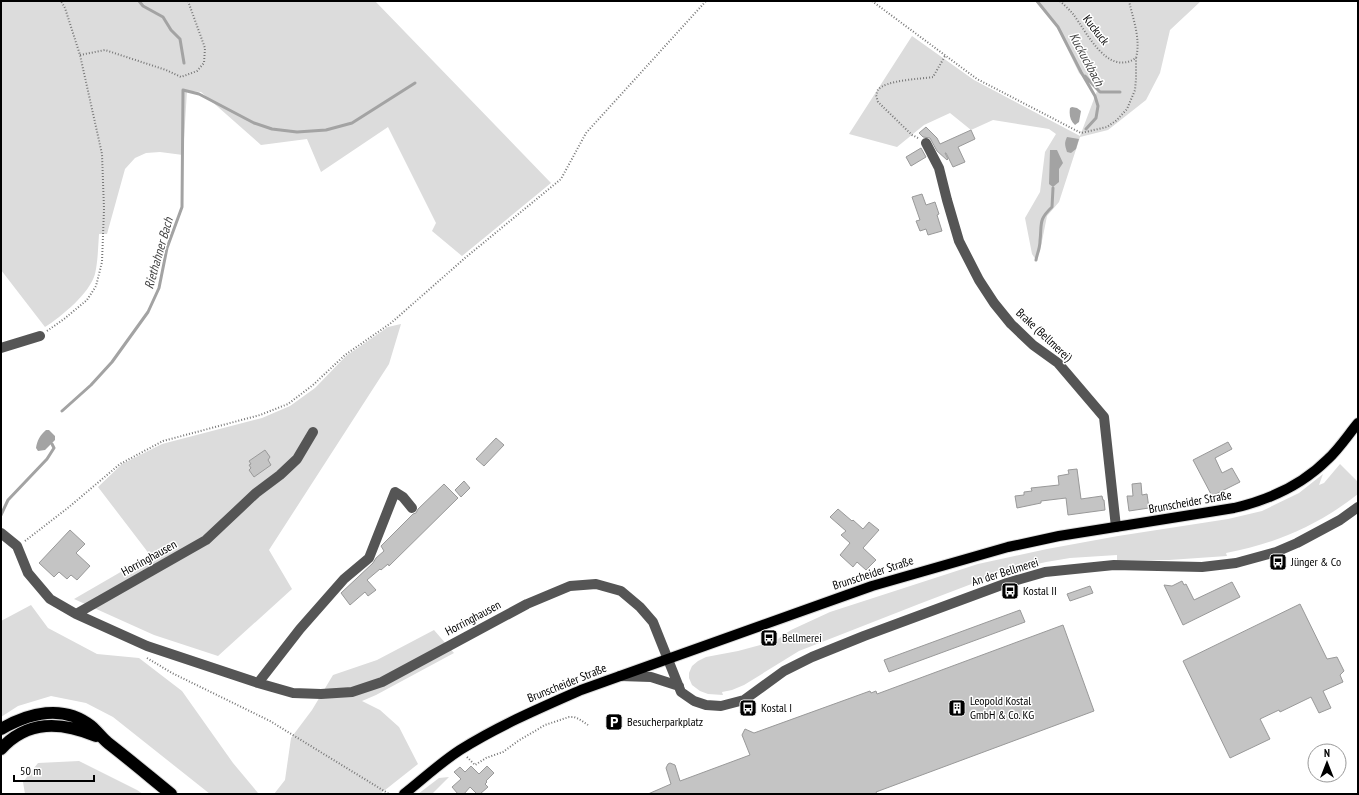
<svg xmlns="http://www.w3.org/2000/svg" width="1359" height="795" viewBox="0 0 1359 795" font-family="'PT Sans Narrow',sans-serif">
<style>
.green{fill:#dcdcdc}
.water{fill:#a3a3a3}
.lines{fill:none;stroke-linecap:round;stroke-linejoin:round}
.stream{stroke:#a3a3a3;stroke-width:3}
.building{fill:#c4c4c4;stroke:#999}
.major-casing{stroke:#dbdbdb;stroke-width:12}
.highway-casing{stroke:#dbdbdb;stroke-width:14}
.path{stroke:#777;stroke-width:2;stroke-dasharray:1 2;stroke-linecap:butt}
.minor{stroke:#555;stroke-width:10}
.major{stroke:#000;stroke-width:10}
.highway{stroke:#000;stroke-width:12}
.labels{text-anchor:middle;stroke-width:3;stroke-linejoin:round;paint-order:stroke}
.street-label{font-size:12px;fill:#000;stroke:#fff}
.poi-label{font-size:12px;fill:#000;stroke:#fff;text-anchor:start}
.water-label{font-size:13px;font-style:italic;fill:#444;stroke:#fff}
</style>
<rect width="100%" height="100%" fill="#fff"/>
<path class="green" d="M1 1H375L551 183 462 256 432 231 436 223 388 127 321 172 307 139 261 145 201 92 187 91 183 155 160 152 146 153 135 158 125 169 107 234H99C98 247 98 261 95 274 90 293 61 317 45 327L1 270Z
M1035 1H1201L1170 30 1160 73 1146 100 1108 130 1080 137 1059 202 1047 216 1040 251 1036 260 1032 254 1025 218 1040 192 1045 152 1056 134 1049 129 993 120 971 130 950 113 924 125 897 147 849 134 912 36 974 80 1080 136 1097 91 1079 73 1057 27Z
M401 324 389 364 269 550 292 589 218 656 154 635 74 599 150 555 98 487 122 464 162 444 262 418 290 406 315 388 346 356 388 327Z
M1340 464 1358 482V494C1319 525 1275 544 1226 553L1227 556 1169 560 1117 561V555L1070 558 1046 562 1003 572 919 604 799 651 744 685 732 690 722 692 723 695 708 694 700 691 692 685 689 678V673L692 666 698 661 706 657 738 651 775 641 791 630 830 612 978 564 1047 549 1118 536 1228 519 1262 511 1299 493 1323 474 1319 485 1324 483Z
M31 605 48 628 97 654 139 658 182 691 233 763 258 793 269 794H210L113 717 86 703 51 696 18 706 1 717V621Z
M434 630 454 653 376 695 362 701 380 710 399 727 418 764 380 794H274L285 780 291 738 312 710 333 675 377 660Z
M79 761 137 790 143 794H25L23 782 38 763Z
M449 777 432 794H418L439 778Z"/>
<path class="water" d="M1072 107 1077 108 1081 111 1079 122 1075 125C1070 120 1069 115 1070 108Z
M1067 137 1079 139 1076 149 1071 153 1067 152C1065 146 1064 143 1067 137Z
M1050 150H1057L1063 163 1059 169V182L1053 187 1049 184Z
M46 430H49L55 436V440L45 450 38 451 36 448C37 441 40 435 46 430Z"/>
<g class="lines">
<path class="stream" d="M139 1 143 6 163 17 171 30 180 39 184 63
M1037 1 1058 27 1081 72 1095 96 1098 106 1096 118 1086 129
M1085 76 1100 92H1120
M1036 260C1037 254 1040 248 1040 241 1042 224 1038 220 1052 207L1053 188
M62 411 91 385 112 362 148 312 159 288 167 248 182 207 183 90 199 94 254 123 272 129 297 132 326 130 352 123 415 83
M1 515 8 500 47 459 54 448 52 444"/>
</g>
<path class="building" d="M926 127 937 138 940 144 971 130 975 139 958 147 965 162 953 167 946 153H945L948 159 947 160 937 151 930 138 923 137 919 133Z
M921 148 926 157 911 166 906 157Z
M922 194 926 205 935 202 939 214 937 215 942 231 928 235 926 229 920 231 916 221 920 220 912 197Z
M496 438 504 445 484 466 476 459Z
M1228 442 1232 449 1215 458 1222 473 1232 468 1240 482 1212 496 1193 460Z
M265 450 270 457 268 460 271 465 254 477 249 470 251 468 249 465 251 464 249 461Z
M1077 469 1081 499 1102 496 1103 500H1104L1105 510 1068 515 1066 498 1041 501V503L1017 508 1015 496 1024 495V492L1032 491 1031 488 1059 485 1058 476 1069 474 1068 470Z
M464 481 470 488 461 497 455 490Z
M1141 483 1142 495 1147 494 1149 508 1129 511 1127 496H1133L1132 484Z
M444 484 458 498 389 566 388 564 381 570 380 569 367 580 376 590 368 596 365 592 350 605 341 593 373 563 376 558 384 551 381 546 413 514 416 513 418 509Z
M838 509 852 521 853 520 863 529 869 522 879 530 863 548 876 560 866 570 857 562 853 567 840 555 850 543 841 535 846 531 830 517Z
M70 530 85 544 76 553 90 566 77 580 71 575 67 579 59 572 54 577 39 563Z
M1182 581 1184 585 1186 584 1194 600 1232 582 1240 597 1183 625 1164 585 1172 586Z
M1090 586 1093 593 1070 601 1067 594Z
M1300 604 1327 659 1337 657 1344 671 1340 675 1343 682 1323 691 1331 708 1319 713 1311 697 1280 712 1279 710 1260 719 1270 739 1230 758 1183 661Z
M1020 610 1025 622 889 672 884 660Z
M1063 625 1094 711 876 792 877 794H648L671 784 666 768 668 764 670 763 675 765 680 781 750 755 742 735 745 729 754 733 870 691 871 693 876 691 877 694Z
M471 766 479 774 487 766 494 773 486 781 487 782 485 784 488 787 480 794H477L470 787 464 794H458L452 787 461 779 454 772 460 767 465 772Z"/>
<g class="lines">
<g class="major-casing">
<path id="major" d="M404 794C423 779 440 763 460 750 498 726 540 708 581 690L872 586 1008 547 1059 536 1234 508C1269 500 1302 485 1328 459 1339 449 1348 435 1358 423"/>
</g>
<g class="highway-casing">
<path id="highway" d="M1 729C29 713 63 704 91 726 97 731 102 738 108 743 130 760 150 777 171 794
M1 749C28 719 62 722 96 736"/>
</g>
<path class="path" d="M872 1 977 79 1081 133 1107 127 1117 120 1127 109 1135 90 1136 79V58
M1060 1C1064 5 1069 9 1073 14 1087 32 1107 77 1136 58 1141 39 1133 19 1129 1
M80 55 105 50 166 70 181 77 197 71 204 63 205 48 188 1
M918 138 912 135 878 102 876 95C877 93 877 91 878 90 885 80 921 79 933 77L945 56
M47 331 64 319 87 300 96 286 102 262 104 209 102 154 80 55 65 8 61 1
M25 541 69 507 120 464 163 441 260 415 288 404 313 385 345 355 391 323 465 258 561 179 586 133 706 1
M147 658 172 673 270 721 389 794
M467 757 475 765 486 758 503 752 518 741 545 725 569 717H574L579 719 588 725"/>
<path class="minor" d="M926 143 939 168 947 200 959 241 979 280 994 303 1011 324 1033 345 1058 363 1104 417 1116 527
M1 348 40 336
M1 533 17 546 28 573 50 599 76 614 147 646 258 683 293 693 321 694 352 692 382 682 527 604 570 586 596 584 621 591 640 607 653 622 681 692 694 701 706 705 721 706 744 700 784 671 812 657 864 636 1007 583 1045 572 1114 565 1202 567 1236 563 1276 552 1297 543 1340 520 1358 507
M76 614 206 540 256 493 280 475 297 459 313 432
M620 676 651 677 679 686
M258 683 300 629 344 579 369 558 395 492 403 497 412 508"/>
<use href="#major" class="major"/>
<use href="#highway" class="highway"/>
</g>
<defs>
<g id="bus-square" transform="scale(0.9)"><rect x="-9" y="-9" width="18" height="18" rx="4" fill="#000" stroke="#fff"/><path d="M-5-6H5V4H4V6H2V4H-2V6H-4V4H-5ZM-3.5-4V0h7V-4ZM-3.5 1.2v1.5H-2V1.2ZM2 1.2v1.5H3.5V1.2Z" fill="#fff"/></g>
<g id="building-square" transform="scale(0.9)"><rect x="-9" y="-9" width="18" height="18" rx="4" fill="#000" stroke="#fff"/><path d="M-4-6H4V6H1V3H-1V6H-4ZM-2.5-4.3h1.7v1.8h-1.7ZM.8-4.3h1.7v1.8H.8ZM-2.5-1h1.7V.8h-1.7ZM.8-1h1.7V.8H.8Z" fill="#fff"/></g>
<g id="parking-square" transform="scale(0.9)"><rect x="-9" y="-9" width="18" height="18" rx="4" fill="#000" stroke="#fff"/><path d="M-3.5-5.5H1a3.5 3.5 0 0 1 0 7H-1V5.5H-3.5ZM-1-3.4V-.6H.8a1.4 1.4 0 0 0 0-2.8Z" fill="#fff"/></g>
</defs>
<g fill-rule="evenodd">
<use href="#bus-square" x="1278" y="562"/>
<use href="#bus-square" x="1010" y="591"/>
<use href="#bus-square" x="769" y="638"/>
<use href="#bus-square" x="748" y="708"/>
<use href="#building-square" x="957" y="708"/>
<use href="#parking-square" x="614" y="722"/>
</g>
<g class="labels">
<g class="street-label">
<text transform="translate(1096 30) rotate(52)" y="4">Kuckuck</text>
<text transform="translate(1044 335) rotate(43)" y="4">Brake (Bellmerei)</text>
<text transform="translate(1190 502) rotate(-10)" y="4">Brunscheider Straße</text>
<text transform="translate(149 558) rotate(-29)" y="4">Horringhausen</text>
<text transform="translate(1005 572) rotate(-17)" y="4">An der Bellmerei</text>
<text transform="translate(873 573) rotate(-18)" y="4">Brunscheider Straße</text>
<text transform="translate(473 618) rotate(-28)" y="4">Horringhausen</text>
<text transform="translate(567 683) rotate(-22)" y="4">Brunscheider Straße</text>
</g>
<g class="poi-label">
<text x="1291" y="566">Jünger &amp; Co</text>
<text x="1023" y="595">Kostal II</text>
<text x="782" y="642">Bellmerei</text>
<text x="970" y="705">Leopold Kostal<tspan x="970" dy="14">GmbH &amp; Co. KG</tspan></text>
<text x="761" y="712">Kostal I</text>
<text x="627" y="726">Besucherparkplatz</text>
</g>
<g class="water-label">
<text transform="translate(1087 59) rotate(62)" y="5">Kuckuckbach</text>
<text transform="translate(158 253) rotate(-74)" y="5">Riethahner Bach</text>
</g>
</g>
<rect width="1359" height="795" fill="none" stroke="#000000" stroke-width="4"/>
<g transform="translate(1327 763)"><circle r="19" fill="#ffffff" stroke="#999999"/>
<path d="M0-3L7 15L0 10L-7 15Z" fill="#000000"/>
<text y="-6" font-size="11" font-weight="bold" text-anchor="middle" fill="#000000">N</text>
</g>
<path d="M14 775v6h80v-6" fill="none" stroke="#000000" stroke-width="2"/>
<text x="20" y="775" font-size="12" fill="#000000" stroke="#ffffff" stroke-width="3" paint-order="stroke">50 m</text>
</svg>
